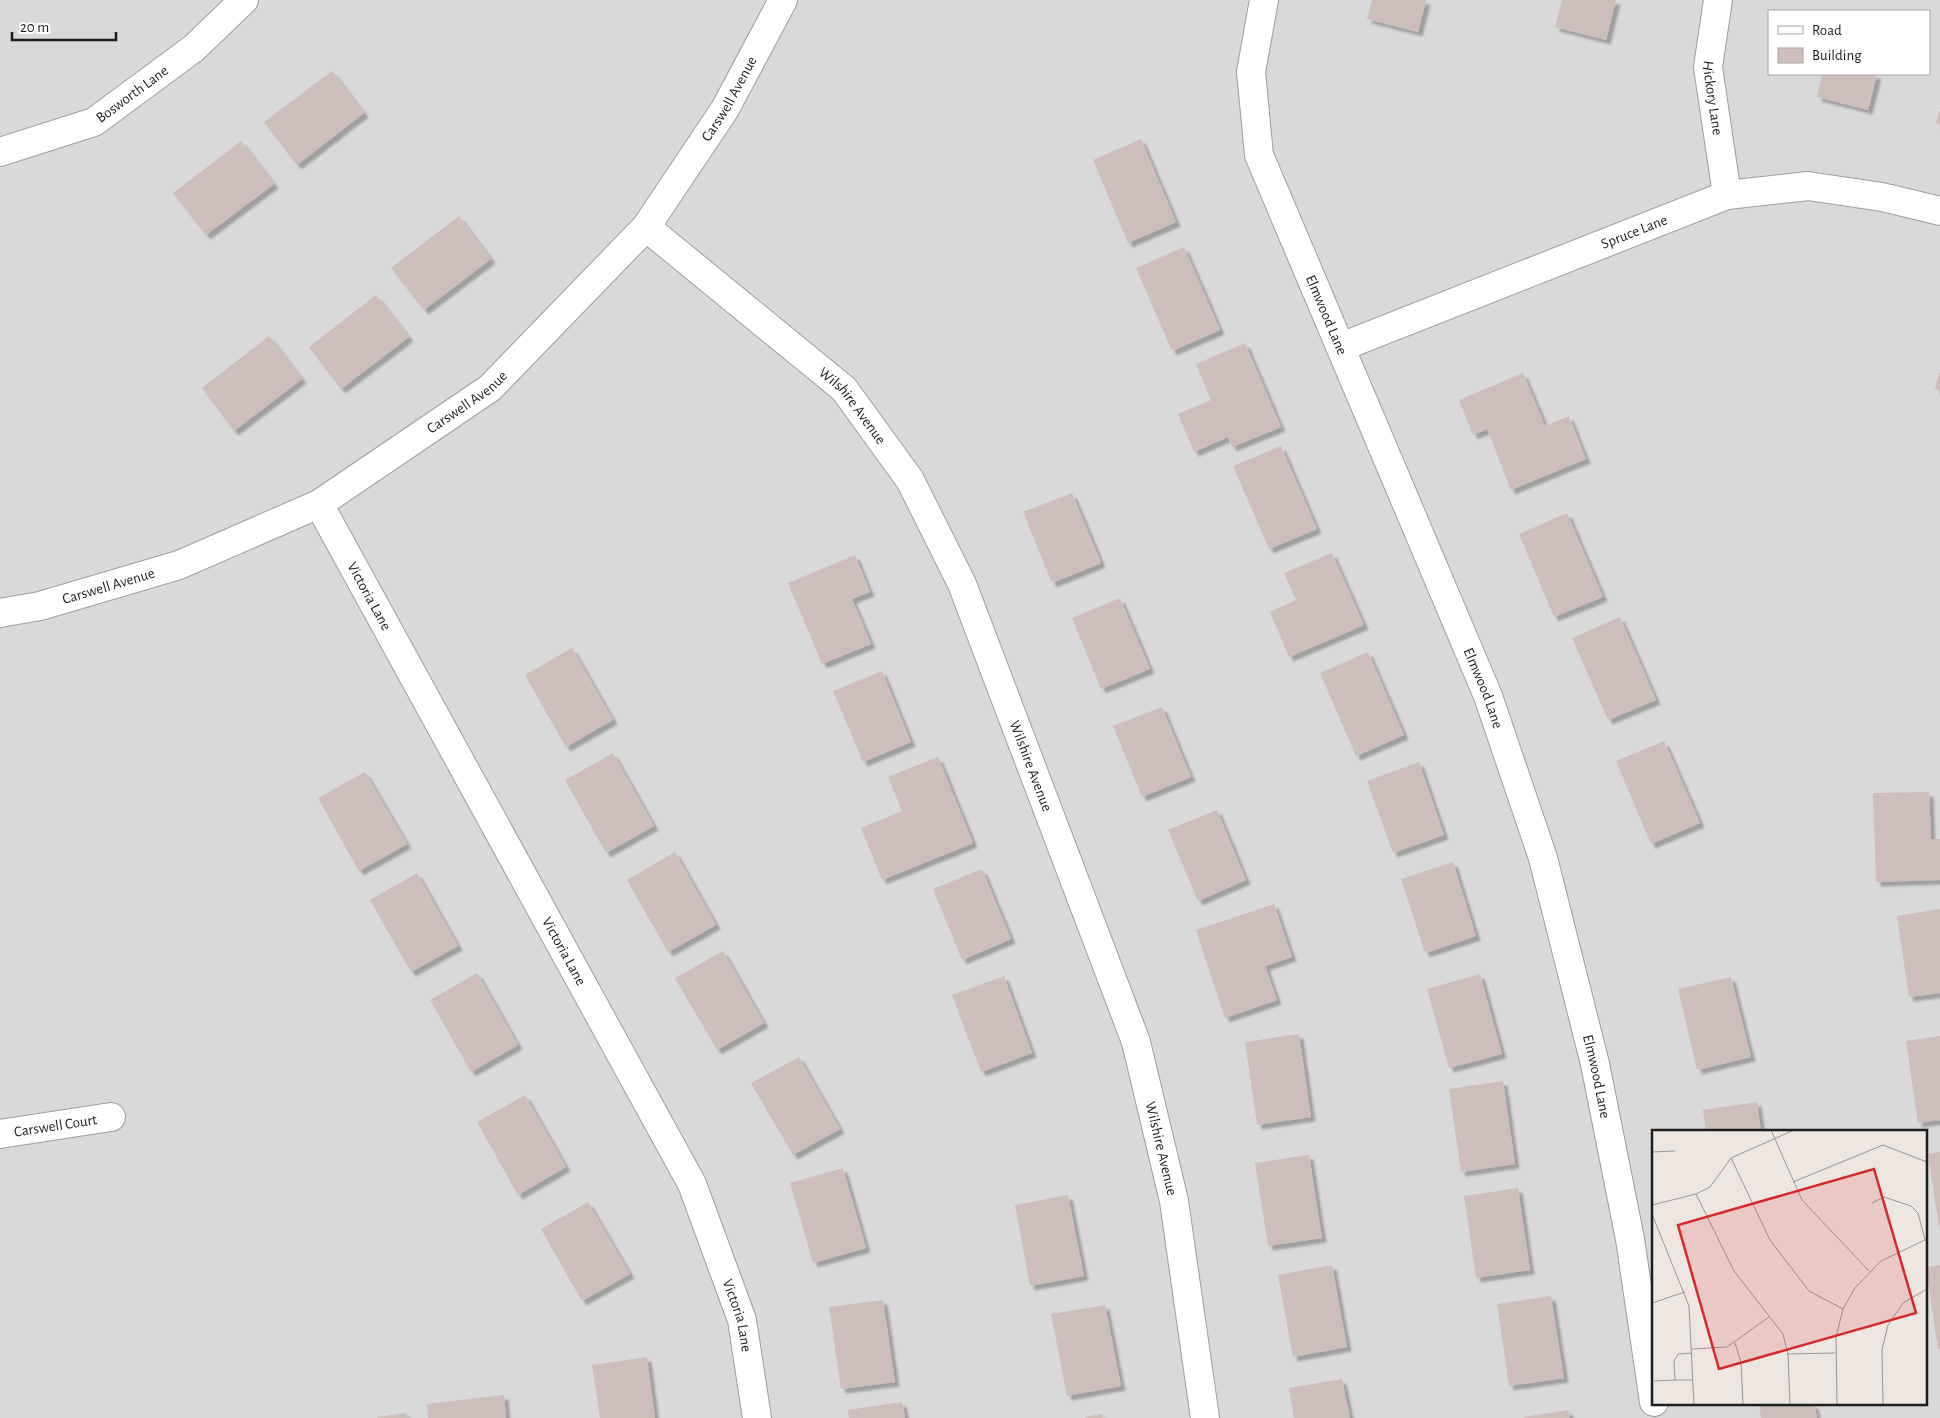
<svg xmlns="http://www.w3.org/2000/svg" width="1940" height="1418" viewBox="0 0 1940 1418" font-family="'Alegreya Sans',sans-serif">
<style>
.residential{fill:#dad9d9;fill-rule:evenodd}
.building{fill:#cebdba;filter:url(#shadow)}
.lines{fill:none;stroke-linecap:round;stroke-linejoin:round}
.minor-casing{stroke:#9d9d9d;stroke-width:30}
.minor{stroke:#fff;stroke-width:28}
.labels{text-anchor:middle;stroke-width:4.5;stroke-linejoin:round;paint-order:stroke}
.street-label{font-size:15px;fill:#1c1c1c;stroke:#fff}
.inset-road{fill:none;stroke:#9a9592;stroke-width:1}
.view{fill:#d62828;fill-opacity:0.15;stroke:#d62828;stroke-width:2.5}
.inset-edge{fill:none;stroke:#1c1c1c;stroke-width:2.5}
</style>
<defs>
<filter id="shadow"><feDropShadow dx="4.5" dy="4.5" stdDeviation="1" flood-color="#0004"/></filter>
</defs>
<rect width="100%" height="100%" fill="#eee6e1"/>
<path class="residential" d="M0 0H1940V1418H0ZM1769 11H1929V74H1769ZM1654 1132H1926V1404H1654Z"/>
<path class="building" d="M1372 0H1426L1418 32 1367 19Z
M1562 0H1616L1606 40 1555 27Z
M332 71 364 113 297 165 264 122Z
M1822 74H1877L1868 110 1817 97Z
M1939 111H1940V124L1936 123Z
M1141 139 1176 222 1128 243 1093 160Z
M241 141 274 184 206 235 173 193Z
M459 216 491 259 424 310 391 268Z
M1184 247 1220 330 1172 351 1136 268Z
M376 295 409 337 341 389 309 347Z
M269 336 302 379 234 431 202 388Z
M1245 343 1281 427 1232 447 1228 437 1194 452 1178 414 1211 400 1196 364Z
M1523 373 1545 426 1569 416 1586 459 1511 490 1487 429 1473 435 1459 400Z
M1939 373H1940V390L1935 389Z
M1281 446 1317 529 1269 549 1233 466Z
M1072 493 1101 563 1052 583 1023 512Z
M1567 513 1603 597 1554 617 1519 534Z
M1332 553 1364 625 1289 657 1270 612 1296 600 1284 573Z
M855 555 870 592 852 599 871 644 822 664 788 583Z
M1120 598 1150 669 1101 689 1072 618Z
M1620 617 1656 700 1608 720 1572 638Z
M572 648 613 720 566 747 525 675Z
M1368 652 1404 735 1356 756 1320 673Z
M882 671 911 742 863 762 833 691Z
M1162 707 1191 777 1142 797 1113 726Z
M1664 741 1700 823 1651 844 1616 761Z
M613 753 654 826 606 853 565 780Z
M938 757 973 843 882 880 861 828 902 811 888 777Z
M1419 762 1444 835 1393 853 1367 781Z
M365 772 407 844 359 871 318 798Z
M1929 792 1931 839H1940V880L1876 882 1873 793Z
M1217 810 1246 880 1198 901 1168 830Z
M675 852 716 925 668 952 627 880Z
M1453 862 1476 936 1425 953 1401 879Z
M982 869 1011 939 962 960 933 889Z
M417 873 458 946 411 972 370 900Z
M1274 904 1292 957 1265 966 1277 1000 1225 1018 1196 930Z
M1940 909V993L1909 997 1897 916Z
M723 951 764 1023 717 1050 675 978Z
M477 973 518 1045 471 1072 430 1000Z
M1480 974 1502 1054 1449 1068 1427 989Z
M1004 976 1032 1053 981 1072 952 995Z
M1731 977 1751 1057 1697 1070 1678 989Z
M1299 1034 1311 1117 1257 1125 1245 1042Z
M1940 1036V1120L1918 1123 1906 1041Z
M799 1057 840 1129 793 1155 751 1083Z
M1503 1081 1515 1164 1461 1172 1449 1089Z
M525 1095 566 1167 518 1195 477 1122Z
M1757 1102 1761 1132H1706L1703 1110Z
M1940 1152V1225L1939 1226 1928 1154Z
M1309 1155 1322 1238 1268 1246 1255 1163Z
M843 1168 866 1248 813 1263 790 1183Z
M1518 1188 1530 1270 1476 1278 1464 1196Z
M1068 1195 1084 1276 1030 1286 1015 1205Z
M588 1202 630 1274 582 1301 541 1229Z
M1332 1265 1347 1347 1293 1357 1278 1275Z
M1940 1265V1349H1938L1926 1267Z
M1551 1296 1564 1378 1509 1386 1497 1304Z
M883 1300 895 1382 841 1389 829 1307Z
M1105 1305 1121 1386 1067 1396 1051 1314Z
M647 1357 655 1418H600L592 1365Z
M1342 1379 1350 1418H1294L1289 1388Z
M504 1395 506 1418H428L427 1404Z
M902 1402 905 1418H849L848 1410Z
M1759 1404H1814L1817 1418H1761Z
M1568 1410 1570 1418H1524V1417Z
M406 1413V1418H377V1417Z
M1102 1414 1103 1418H1085V1417Z"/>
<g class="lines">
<g class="minor-casing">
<g id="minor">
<path id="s1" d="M1264 0 1251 72 1259 155 1488 696 1543 858 1595 1064 1630 1239 1654 1402"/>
<path id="s2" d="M1718 0 1708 67 1727 195"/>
<path id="s3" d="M0 152 94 122 194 48 244 0"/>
<path id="s4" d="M646 227 844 389 910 480 962 584 1136 1042 1174 1201 1205 1418"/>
<path id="s5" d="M1341 347 1727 195 1808 186 1882 197 1940 211"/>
<path id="s6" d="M319 504 692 1184 742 1320 757 1418"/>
<path id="s7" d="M0 613 40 606 179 565 319 504 490 388 646 227 725 109 783 0"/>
<path id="s8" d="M0 1134 111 1117"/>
</g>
</g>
<use href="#minor" class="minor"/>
</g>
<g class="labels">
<g class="street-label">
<text dy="5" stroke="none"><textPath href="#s3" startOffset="146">Bosworth Lane</textPath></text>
<text dy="5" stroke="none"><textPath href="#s7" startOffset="922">Carswell Avenue</textPath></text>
<text dy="5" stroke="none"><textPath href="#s2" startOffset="99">Hickory Lane</textPath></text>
<text dy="5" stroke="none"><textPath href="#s5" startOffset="315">Spruce Lane</textPath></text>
<text dy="5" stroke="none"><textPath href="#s1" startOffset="330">Elmwood Lane</textPath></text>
<text dy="5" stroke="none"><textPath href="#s7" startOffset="518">Carswell Avenue</textPath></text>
<text dy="5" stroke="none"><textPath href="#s4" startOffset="274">Wilshire Avenue</textPath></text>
<text dy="5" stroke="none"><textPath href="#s7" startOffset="112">Carswell Avenue</textPath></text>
<text dy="5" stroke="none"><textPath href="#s6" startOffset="105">Victoria Lane</textPath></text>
<text dy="5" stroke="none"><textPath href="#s1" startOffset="735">Elmwood Lane</textPath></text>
<text dy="5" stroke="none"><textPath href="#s4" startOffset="679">Wilshire Avenue</textPath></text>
<text dy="5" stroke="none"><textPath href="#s6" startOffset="510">Victoria Lane</textPath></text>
<text dy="5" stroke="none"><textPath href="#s1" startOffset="1140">Elmwood Lane</textPath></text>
<text dy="5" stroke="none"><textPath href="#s8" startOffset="56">Carswell Court</textPath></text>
<text dy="5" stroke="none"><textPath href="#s4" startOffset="1084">Wilshire Avenue</textPath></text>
<text dy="5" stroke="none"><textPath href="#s6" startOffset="915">Victoria Lane</textPath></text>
</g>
</g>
<g transform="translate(1652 1130)">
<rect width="275" height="275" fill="#eee6e1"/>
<path class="inset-road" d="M119 0 150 70 217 141M0 22 23 21M79 28 118 110 157 161 191 179M141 52 231 15 275 32M44 64 82 141 131 204 136 224 138 275M220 73 232 67 259 76 266 83 273 110M0 75 44 64 58 57 79 28 142 0M0 84 37 176 42 275M0 173 33 162M83 213 89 232 91 275M40 219 75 217 117 187M40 223 26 224 22 231 23 250H41M136 224 183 223M2 251 23 250M185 275 184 207 191 179 203 158 229 131 275 109M231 275 230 220 236 195 251 173 275 159"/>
<path class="view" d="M222 39 264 183 67 239 26 95Z"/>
<rect width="275" height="275" class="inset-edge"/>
</g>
<rect x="1768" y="10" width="162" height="65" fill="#ffffff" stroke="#a4a4a4"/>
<rect x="1778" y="26" width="25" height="8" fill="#ffffff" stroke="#a4a4a4"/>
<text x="1812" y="35" font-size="15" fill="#1c1c1c">Road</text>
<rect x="1778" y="48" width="25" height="15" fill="#cebdba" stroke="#a4a4a4"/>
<text x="1812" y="60" font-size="15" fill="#1c1c1c">Building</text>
<path d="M12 32v8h104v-8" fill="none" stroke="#1c1c1c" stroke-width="2.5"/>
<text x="20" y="32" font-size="15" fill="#1c1c1c" stroke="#ffffff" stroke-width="4" paint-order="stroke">20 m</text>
</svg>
